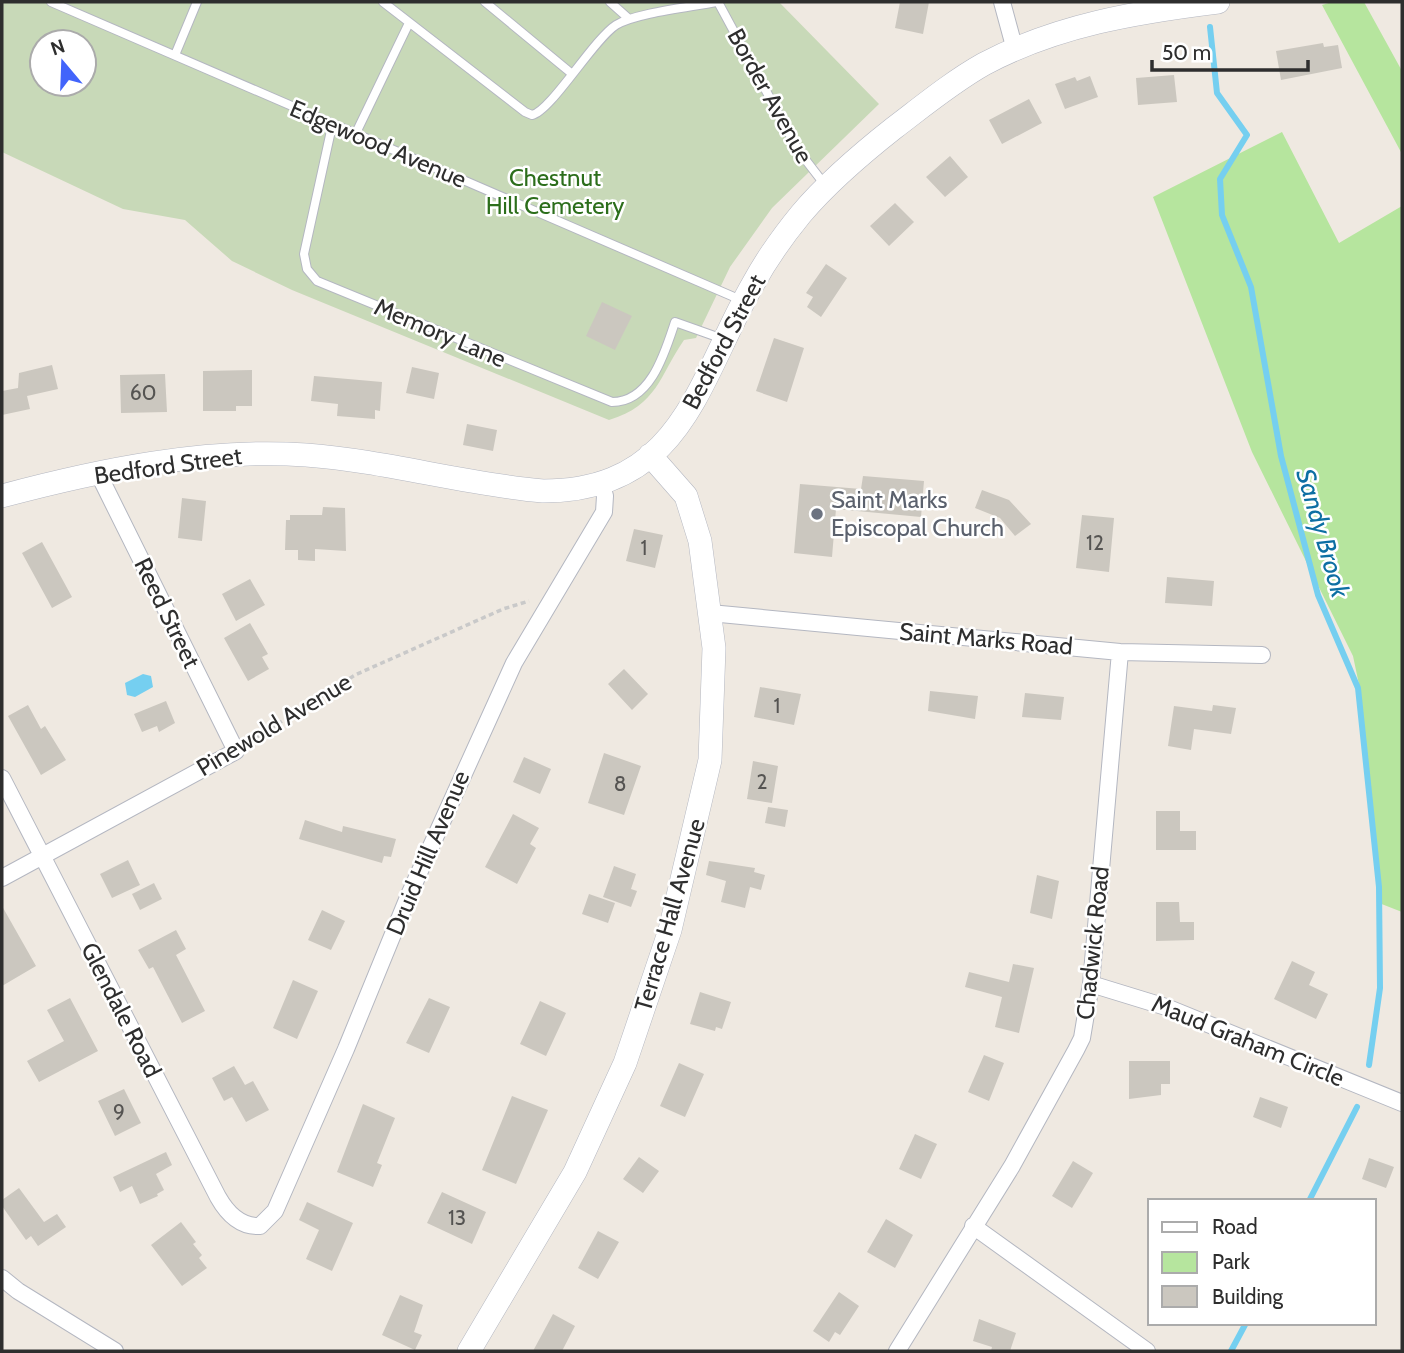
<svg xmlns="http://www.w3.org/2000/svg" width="1404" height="1353" viewBox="0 0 1404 1353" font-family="Cabin,sans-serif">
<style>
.green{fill:#b6e59e}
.cemetery{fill:#c8d9b8;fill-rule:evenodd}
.water{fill:#75cff0}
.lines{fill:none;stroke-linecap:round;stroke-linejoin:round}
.stream{stroke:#75cff0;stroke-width:6}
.building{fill:#cbc7bf}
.service-casing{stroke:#b4b7c1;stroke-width:10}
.minor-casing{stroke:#b4b7c1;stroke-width:18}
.secondary-casing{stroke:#b4b7c1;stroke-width:24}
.path{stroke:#c9c9c9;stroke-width:3.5;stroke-dasharray:5 3.5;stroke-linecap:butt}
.service{stroke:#fff;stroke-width:8}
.minor{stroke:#fff;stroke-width:16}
.secondary{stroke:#fff;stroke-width:23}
.worship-dot{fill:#6b7280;stroke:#fff;stroke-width:2.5}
.labels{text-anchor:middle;stroke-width:5;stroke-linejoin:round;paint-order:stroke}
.number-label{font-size:21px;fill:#555452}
.street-label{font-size:24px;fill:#2e2e2e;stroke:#fff}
.park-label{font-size:24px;fill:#2c6e1b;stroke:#fff}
.worship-label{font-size:24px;fill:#5b616d;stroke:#fff;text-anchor:start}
.water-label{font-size:26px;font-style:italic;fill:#0d6fa3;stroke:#fff}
</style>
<rect width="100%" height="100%" fill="#efe9e1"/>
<path class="green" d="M1332 2H1364L1402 71V154L1322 5Z
M1282 132 1339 243 1402 206V912L1379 903 1361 694 1353 656 1252 452 1153 197Z"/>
<path class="cemetery" d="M2 2H779L879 104 772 208 730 267 696 338 684 340C659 376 658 405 609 420L292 290 232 261 185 220 123 209 2 152ZM42 42H84V84H42Z"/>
<path class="water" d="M143 674 151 676 153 687 135 697 127 695 125 683Z"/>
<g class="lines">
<path class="stream" d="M1210 27 1217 93 1247 135 1220 179 1222 215 1251 287 1281 456 1318 595 1358 688 1379 887 1380 988 1369 1065
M1309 1201 1357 1107
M1231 1351 1246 1323"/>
</g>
<path class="building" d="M900 2H929L923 34 895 28Z
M1323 43 1324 47 1338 45 1342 68 1281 80 1276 51Z
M1174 75 1177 102 1138 105 1136 78Z
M1090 76 1098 97 1065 109 1055 84 1075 77 1077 81Z
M1029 99 1042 123 1002 144 989 120Z
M950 156 968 177 945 197 926 177Z
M895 203 914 222 889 246 870 226Z
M826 264 847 278 821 317 807 307 813 297 806 293Z
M602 302 632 316 615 350 586 336Z
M774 338 804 348 787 402 756 391Z
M52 365 58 389 27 396 30 409 2 415V391L18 388 19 373Z
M412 367 439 373 434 399 406 393Z
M252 370V406H236V411H203V371Z
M165 374 167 412 121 413 120 375Z
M314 376 382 382 380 411 375 410V419L337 416 338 404 311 401Z
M467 424 497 430 493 451 463 445Z
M863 476 924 481 921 517 836 509 832 557 794 553 800 484 861 489Z
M982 490 1009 500 1031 524 1015 536 1000 518 975 508Z
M182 498 206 501 202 541 178 538Z
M323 507 345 508 346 551 315 549V561L298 560V550H285L286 520H290V515H322Z
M1082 515 1114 518 1109 572 1076 568Z
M634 529 663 535 655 568 626 561Z
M42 542 72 597 52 608 22 553Z
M1167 577 1214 581 1212 606 1165 603Z
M250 579 265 605 236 621 222 594Z
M250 623 268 654 262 657 269 669 248 681 224 638Z
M624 669 648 694 632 710 608 684Z
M760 687 801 694 794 725 754 717Z
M930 691 978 696 975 719 928 711Z
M1025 693 1064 697 1061 720 1022 717Z
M166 701 175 723 159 732 157 726 142 732 134 714Z
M28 705 41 729 45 726 66 760 41 775 8 716Z
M1213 705 1236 708 1231 734 1194 729 1191 750 1168 746 1174 706 1212 711Z
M604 753 641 766 624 815 588 803Z
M524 757 551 769 540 794 513 782Z
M753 761 778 766 772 803 747 799Z
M768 807 788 810 785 827 765 823Z
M1156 811H1180V831H1196V850H1156Z
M513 814 539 828 530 844 536 848 517 884 485 867Z
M305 820 342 832 343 826 396 839 391 857 384 856 382 863 299 839Z
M128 860 140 885 112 898 100 874Z
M709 861 755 868 754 872 765 875 761 890 750 887 745 908 721 902 726 881 706 875Z
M614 866 636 874 631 889 637 891 631 907 603 897Z
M1037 875 1059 881 1052 919 1030 913Z
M154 883 162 899 140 910 132 894Z
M589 894 615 903 608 923 582 914Z
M1156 902H1179L1180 922H1194V940L1156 941Z
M2 906 36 966 2 986Z
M322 910 345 921 331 950 308 940Z
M176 930 186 949 176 955 205 1011 182 1023 153 967 149 969 138 950Z
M1292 961 1315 972 1309 985 1328 994 1316 1019 1274 999Z
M1013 964 1034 968 1019 1033 995 1027 1002 997 965 987 969 972 1009 982Z
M293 980 318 991 297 1039 273 1028Z
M700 992 731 1002 722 1029 716 1027 715 1031 690 1024Z
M70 998 98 1051 39 1082 27 1061 64 1041 47 1010Z
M429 998 450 1007 429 1053 406 1043Z
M540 1001 566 1013 546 1056 520 1044Z
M984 1055 1004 1063 989 1101 968 1092Z
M1129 1061H1170V1084H1161V1095L1129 1099Z
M679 1063 704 1074 685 1117 660 1106Z
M234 1066 245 1085 253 1081 269 1110 246 1122 232 1097 224 1101 212 1078Z
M124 1089 141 1123 115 1136 98 1101Z
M512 1096 548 1110 516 1184 482 1170Z
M1260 1097 1288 1107 1281 1128 1253 1117Z
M363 1104 395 1118 377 1163 382 1165 373 1187 337 1172Z
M915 1134 937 1144 921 1179 899 1169Z
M166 1152 172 1165 156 1174 164 1190 157 1194 158 1196 140 1204 132 1186 120 1192 113 1177Z
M639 1157 659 1171 643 1193 623 1179Z
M1369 1158 1394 1167 1386 1188 1362 1179Z
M1073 1161 1093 1173 1072 1208 1052 1196Z
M19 1188 44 1222 57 1214 66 1227 38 1246 31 1236 26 1240 2 1206V1200Z
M442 1192 486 1212 472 1244 427 1223Z
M307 1202 353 1223 332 1271 306 1259 319 1230 299 1220Z
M886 1219 913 1235 895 1268 867 1252Z
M181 1222 196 1242 193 1244 202 1255 199 1258 207 1268 182 1286 151 1245Z
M598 1231 619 1242 598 1279 578 1268Z
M839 1292 859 1306 840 1335 835 1332 829 1342 813 1331Z
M400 1295 423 1305 414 1332 422 1335 415 1350 382 1335Z
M553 1314 575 1326 562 1351H533Z
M979 1319 1016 1333 1010 1351H991L992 1347 973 1341Z"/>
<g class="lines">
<g class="service-casing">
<path id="service" d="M51 2 741 300
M383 2 525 112 532 115C551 111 593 40 616 25 635 13 691 7 716 2
M485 2 571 73
M610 2 628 18
M718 2 798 150 825 185
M175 55 197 2
M332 126 304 254 307 269 317 281 612 402C651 402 665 352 675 322L723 339
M355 135 409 23"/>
</g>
<g class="minor-casing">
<path id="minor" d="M1002 2 1015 50
M710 613 1120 652 1262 655
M2 778 218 1197C227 1213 240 1227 260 1226L275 1211 346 1049 409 895 514 663 604 512 605 496 601 482
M2 878 236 751 99 475
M1091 984 1166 1007 1402 1103
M973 1226 1147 1351
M2 1278 18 1291 115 1351
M897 1351 1012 1166 1076 1050 1082 1038 1091 984 1120 652"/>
</g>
<g class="secondary-casing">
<path id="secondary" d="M2 496C99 470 206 448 306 455 386 461 463 484 543 491 682 491 698 380 753 284 766 260 783 236 801 214 828 182 861 154 894 128 923 106 952 82 984 64 1057 25 1137 12 1218 2
M469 1351 575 1172 625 1063 670 930 710 760 714 648 700 541 686 496 650 455"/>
</g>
<path class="path" d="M249 742 355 675 503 609 529 601"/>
<use href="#service" class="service"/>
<use href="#minor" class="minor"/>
<use href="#secondary" class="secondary"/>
</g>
<circle class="worship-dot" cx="817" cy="514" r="7"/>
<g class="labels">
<g class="number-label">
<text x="143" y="400">60</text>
<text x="1095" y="550">12</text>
<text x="644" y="555">1</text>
<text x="777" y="713">1</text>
<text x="762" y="789">2</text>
<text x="620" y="791">8</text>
<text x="119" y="1119">9</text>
<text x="457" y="1225">13</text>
</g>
<g class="street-label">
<text transform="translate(770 96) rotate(61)" y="8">Border Avenue</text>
<text transform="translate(378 144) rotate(23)" y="8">Edgewood Avenue</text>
<text transform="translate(440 333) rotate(23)" y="8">Memory Lane</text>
<text transform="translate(724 342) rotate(-62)" y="8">Bedford Street</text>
<text transform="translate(168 466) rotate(-8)" y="8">Bedford Street</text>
<text transform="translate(167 613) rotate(64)" y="8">Reed Street</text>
<text transform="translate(986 639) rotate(5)" y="8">Saint Marks Road</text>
<text transform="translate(274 725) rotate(-31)" y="8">Pinewold Avenue</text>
<text transform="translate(428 853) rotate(-67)" y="8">Druid Hill Avenue</text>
<text transform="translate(670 915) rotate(-74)" y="8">Terrace Hall Avenue</text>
<text transform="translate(1093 943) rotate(-84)" y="8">Chadwick Road</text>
<text transform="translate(121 1010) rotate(63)" y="8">Glendale Road</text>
<text transform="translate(1248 1041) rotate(22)" y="8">Maud Graham Circle</text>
</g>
<g class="park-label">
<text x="555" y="186">Chestnut<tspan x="555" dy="28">Hill Cemetery</tspan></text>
</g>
<g class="worship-label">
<text x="831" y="508">Saint Marks<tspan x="831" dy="28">Episcopal Church</tspan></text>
</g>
<g class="water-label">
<text transform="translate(1323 533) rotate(74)" y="9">Sandy Brook</text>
</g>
</g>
<rect width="1404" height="1353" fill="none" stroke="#2e2e2e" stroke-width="7"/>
<rect x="1148" y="1199" width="228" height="126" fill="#ffffff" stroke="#ababab" stroke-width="2"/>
<rect x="1162" y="1222" width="35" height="10" fill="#ffffff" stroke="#ababab" stroke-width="2"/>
<text x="1212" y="1234" font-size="21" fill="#2e2e2e">Road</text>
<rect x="1162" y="1252" width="35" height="21" fill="#b6e59e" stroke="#ababab" stroke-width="2"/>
<text x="1212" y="1269" font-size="21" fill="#2e2e2e">Park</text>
<rect x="1162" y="1286" width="35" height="21" fill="#cbc7bf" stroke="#ababab" stroke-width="2"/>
<text x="1212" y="1304" font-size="21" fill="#2e2e2e">Building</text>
<g transform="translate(63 63) rotate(341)"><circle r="33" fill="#ffffff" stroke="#ababab" stroke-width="2"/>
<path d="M0-5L12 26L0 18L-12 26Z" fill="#4264fb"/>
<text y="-10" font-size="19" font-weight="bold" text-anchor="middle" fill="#2e2e2e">N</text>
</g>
<path d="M1152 60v10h156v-10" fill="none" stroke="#2e2e2e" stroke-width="3.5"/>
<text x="1162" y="60" font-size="21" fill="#2e2e2e" stroke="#ffffff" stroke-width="5" paint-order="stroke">50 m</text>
</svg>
